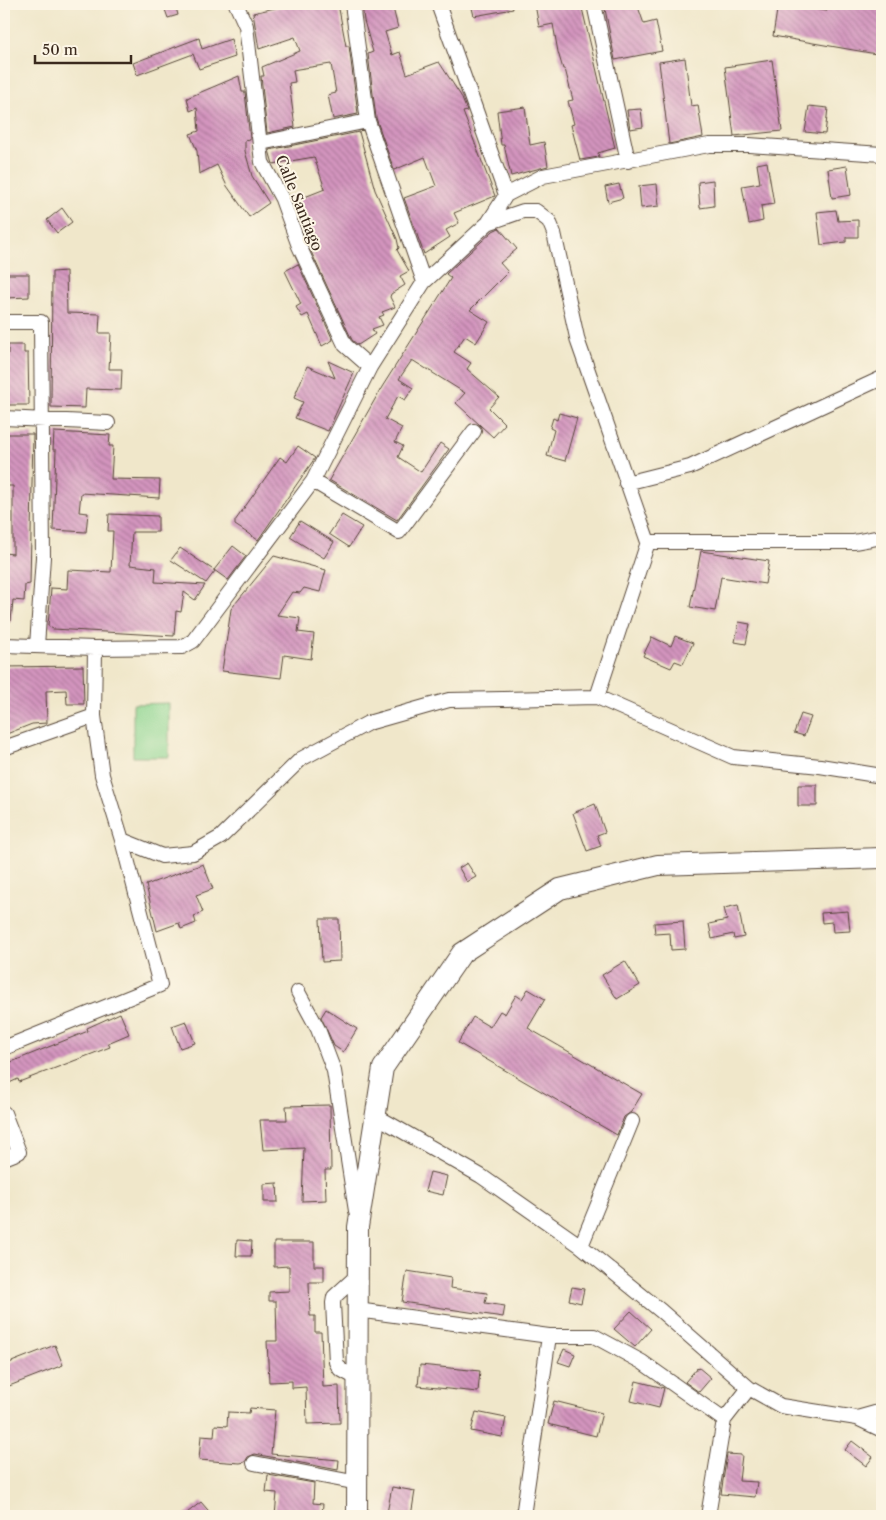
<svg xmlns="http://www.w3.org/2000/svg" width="886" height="1520" viewBox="0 0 886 1520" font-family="'Libre Caslon Text',serif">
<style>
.green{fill:#8dd590;stroke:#648057}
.building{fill:url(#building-back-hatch)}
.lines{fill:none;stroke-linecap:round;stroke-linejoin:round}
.minor-casing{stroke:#564638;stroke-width:16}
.highway-casing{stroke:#564638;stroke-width:22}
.minor{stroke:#fff;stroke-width:14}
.highway{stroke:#fff;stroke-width:20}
.labels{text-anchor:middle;stroke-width:4;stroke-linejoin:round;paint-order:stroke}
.street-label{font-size:15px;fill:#3b2a1e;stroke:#fcf5e5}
</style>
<defs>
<pattern id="building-back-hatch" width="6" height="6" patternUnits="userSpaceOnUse" patternTransform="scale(1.25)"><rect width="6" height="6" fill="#d394be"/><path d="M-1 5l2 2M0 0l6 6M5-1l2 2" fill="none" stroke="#ac799a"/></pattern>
</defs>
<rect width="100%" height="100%" fill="#fcf5e5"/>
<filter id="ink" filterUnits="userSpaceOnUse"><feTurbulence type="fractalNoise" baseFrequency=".02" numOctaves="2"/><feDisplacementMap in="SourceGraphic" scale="10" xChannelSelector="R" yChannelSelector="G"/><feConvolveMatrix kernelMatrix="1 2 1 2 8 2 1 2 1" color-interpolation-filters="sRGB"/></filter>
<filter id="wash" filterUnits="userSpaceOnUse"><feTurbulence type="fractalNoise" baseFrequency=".0096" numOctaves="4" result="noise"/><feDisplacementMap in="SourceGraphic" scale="20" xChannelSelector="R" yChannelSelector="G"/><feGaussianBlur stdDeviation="1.12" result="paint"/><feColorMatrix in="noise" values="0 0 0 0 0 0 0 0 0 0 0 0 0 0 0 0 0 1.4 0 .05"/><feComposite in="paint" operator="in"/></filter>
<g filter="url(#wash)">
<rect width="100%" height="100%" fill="#f0e7ca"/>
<path class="green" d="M169 703V757H133V704Z"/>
<g id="blocks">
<path class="building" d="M163 4H175L178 15 168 18Z
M292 4V6L306 4H338L346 46H349L358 114 333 119 328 95 336 93 331 64 298 69 293 70 295 82 289 83 295 127 267 133 261 76H264L262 67 300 51 295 37 259 49 253 13Z
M369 4H392L398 28 385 32 392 55 400 52 407 74 439 62 461 96 467 111 463 112 495 196 454 213 459 223 446 230 450 237 424 254 404 198 436 186 425 157 394 170 376 118 368 54 373 52 364 21 362 5Z
M471 4H512L513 9 474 16Z
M535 4H581L615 148 598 153 599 157 580 160 571 125 574 124 568 101 573 100 565 69H563L558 52 553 24 539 27Z
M604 4H637L644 24 656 21 662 51 615 60Z
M778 4 827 11 828 4H882V55L773 36Z
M199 38 202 49 231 39 235 57 199 69 193 54 137 75 133 63Z
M685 58 691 106 698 105 703 137 669 144 659 62Z
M772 60 782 131 734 136 725 67Z
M239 76 242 92H245L250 139 245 140V151L252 176 269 203 249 217 227 186 217 165 199 174 197 151 190 134 199 131 197 108 190 111 187 98Z
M809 106 828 108 825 134 805 132Z
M525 107 530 145 544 142 548 166 511 176 504 145H501L497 111Z
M641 109 643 127 630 129 627 110Z
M359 132 375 190 397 239 399 248 397 250 409 271 400 276 405 285 391 294 390 297 395 307 382 312 384 315 379 317 383 325 372 329 375 334 358 345 352 340 307 243 292 202 325 189 314 157 273 164 269 150Z
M767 162 774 204 761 206 763 221 749 224 742 186 760 183 757 164Z
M847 166 851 195 832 198 828 169Z
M713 180 714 206 700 208 698 182Z
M619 184 623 198 608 202 605 187Z
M657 184 659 206 641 208 639 186Z
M62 208 72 222 57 233 47 220Z
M836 210 838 221 858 220V237H846V242L821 245 817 212Z
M499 228 517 249 500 263 508 272 470 310 489 322 476 343 465 336 454 352 471 363 467 369 499 397 489 408 505 424 493 437 456 403 465 393 412 360 399 379 413 388 405 400 398 396 385 419 402 428 395 442 403 446 398 457 421 472 440 443 449 449 397 520 329 480 382 387 451 278 446 274 493 231Z
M298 264 333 340 322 346 308 314 302 317 296 307 301 304 285 271Z
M66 271 67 313 100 314 99 333H111L109 369H122L121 390 86 389 85 408 51 407 52 272Z
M5 274H29V297L6 298Z
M8 345H24V353H28L29 405H4V354H8Z
M328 361 354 373 328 431 295 418 303 402 294 398 307 366 335 378Z
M559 413 577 418 565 461 547 456 554 430 550 428 553 418 557 420Z
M54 432 110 435 109 446H113L111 479 160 480 159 498 81 493 79 512 88 513 86 532 53 530 56 450H53Z
M4 434H33L30 584 25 585 24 601 13 600 11 621 4 620V553L13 554V486H4Z
M298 446 315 458 258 540 235 525V521L280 457 287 462Z
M109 514 158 516V532H132L130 565 156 568 155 582 205 585 195 600 184 592 181 612 176 611 174 636 53 629 48 626 51 588 67 589 68 570 111 572 113 531H108Z
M342 515 362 527 349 547 329 534Z
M300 521 334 542 324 558 290 537Z
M233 546 246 556 228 580 214 570Z
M180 548 215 571 206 583 171 560Z
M701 551 769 561 765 584 721 577 715 611 690 607Z
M274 556 326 570 320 592 304 588 300 593 292 592 277 615 300 618 298 632 314 634 311 659 284 655 281 678 222 671 231 609Z
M739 622 750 624 746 644 735 642Z
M675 636 693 643 683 664 675 661 671 668 643 656 652 637 671 646Z
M83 666 84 704H67L66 690 46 691 47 723 32 724 4 735V667Z
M801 714 811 717 804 736 794 733Z
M798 785H817V806H798Z
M595 804 605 832 597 835 601 846 587 851 573 813Z
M467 863 476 877 467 882 459 868Z
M203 864 213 889 196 895 203 912 194 916 196 923 181 929 179 923 157 931 146 885Z
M738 905 744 937 734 939 733 934 712 939 709 924 727 920 724 908Z
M848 911 850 931 833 932 832 922 822 923 821 913Z
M320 919H339L340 961 322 962Z
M683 921 685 949 671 950 670 933 655 934 654 923Z
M625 961 640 985 617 999 602 975Z
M528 989 545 999 528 1028 642 1094 631 1112 624 1117 617 1135 458 1043 473 1017 490 1027 500 1011 505 1014 516 995 522 999Z
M326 1009 357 1029 343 1052 334 1046 321 1017Z
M120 1013 129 1034 108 1043 110 1047 19 1082 18 1079 7 1084 4 1075V1065L88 1031 87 1028Z
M186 1021 195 1043 180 1048 172 1026Z
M330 1105 331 1170H325L326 1200 302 1201 304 1148 263 1150 260 1120H287L286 1106Z
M430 1172 447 1176 443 1195 425 1191Z
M277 1183 278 1202H264V1184Z
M237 1240 252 1241 251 1256H236Z
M274 1242H314V1266H324V1282H309L310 1316H315V1332H321L323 1387 339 1386 340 1423 307 1424 306 1387 292 1388V1381L269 1382 267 1341H277L276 1301H269V1292L289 1291V1266L274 1267Z
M407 1271 451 1278 450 1288 487 1293 485 1303 505 1306 503 1317 402 1302Z
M572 1287 584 1289 581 1303 569 1300Z
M631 1311 651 1329 635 1347 614 1329Z
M55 1345 63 1365 4 1388V1365Z
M564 1349 575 1354 570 1366 558 1362Z
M420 1365 480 1371 478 1392 418 1386Z
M698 1367 711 1378 699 1392 685 1382Z
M636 1381 664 1388 659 1408 631 1401Z
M554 1401 602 1413 596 1436 548 1424Z
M250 1408 275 1410 271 1454 339 1460 338 1470 255 1454 248 1457 245 1462 240 1463 199 1460 201 1436 214 1437 215 1425 227 1426 228 1412 249 1413Z
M476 1412 506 1418 502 1437 471 1431Z
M852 1441 873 1457 866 1466 845 1450Z
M727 1454 742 1455 739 1481 757 1482 755 1497 721 1494Z
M268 1475 314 1483 313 1503 323 1504 322 1514 294 1513V1516H275L277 1493 266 1492Z
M392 1487 415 1491 411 1516H391L387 1513Z
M201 1502 213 1516H183Z"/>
</g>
</g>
<g filter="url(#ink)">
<use href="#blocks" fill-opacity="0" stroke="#564638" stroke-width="1"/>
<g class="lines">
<g class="minor-casing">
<path id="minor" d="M236 4 246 26 262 162 282 199 299 246 345 345 370 367
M352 4 368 121 424 282
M438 4 506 195
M594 4 628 161
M261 143 368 121
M488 223 523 211H536L549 221 554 233 578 342 648 542 597 697
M4 322H41L43 557 37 646
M4 418 108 423
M313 481 399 532 474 431
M626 483 690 467 882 378
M648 542H854L882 537
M4 645 95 648 182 647 193 641 313 481 370 367 424 282 488 223 506 195 543 176 709 145H749L882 154
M4 748 94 716
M122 840 162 856 193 853 221 837 301 759 368 723 449 700 597 697 733 757 820 766 882 776
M298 992 318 1029 334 1071 356 1211
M4 1048 160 985 122 840 102 775 94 716 95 648
M4 1113 19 1152 4 1158
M376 1116 481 1176 581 1246 661 1311 749 1388 781 1406 857 1418 882 1430
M581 1246 632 1121
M357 1276 334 1297 333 1303 336 1362 340 1369 358 1379
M357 1310 549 1336H594L642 1362 724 1420
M857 1418 882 1411
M254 1463 358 1483
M523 1516 549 1336
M708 1516 724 1420 749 1388"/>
</g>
<g class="highway-casing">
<path id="highway" d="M357 1516 358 1227 383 1068 462 953 560 889 658 865 882 858"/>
</g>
<use href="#minor" class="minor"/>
<use href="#highway" class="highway"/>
</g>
</g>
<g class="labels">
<g class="street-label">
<text transform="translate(299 203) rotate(68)" y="5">Calle Santiago</text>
</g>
</g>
<rect width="886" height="1520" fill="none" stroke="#fcf5e5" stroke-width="20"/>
<path d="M35 55v8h96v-8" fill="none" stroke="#3b2a1e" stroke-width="2.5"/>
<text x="42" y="55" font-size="15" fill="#3b2a1e" stroke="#fcf5e5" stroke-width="4" paint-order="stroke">50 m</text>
</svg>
